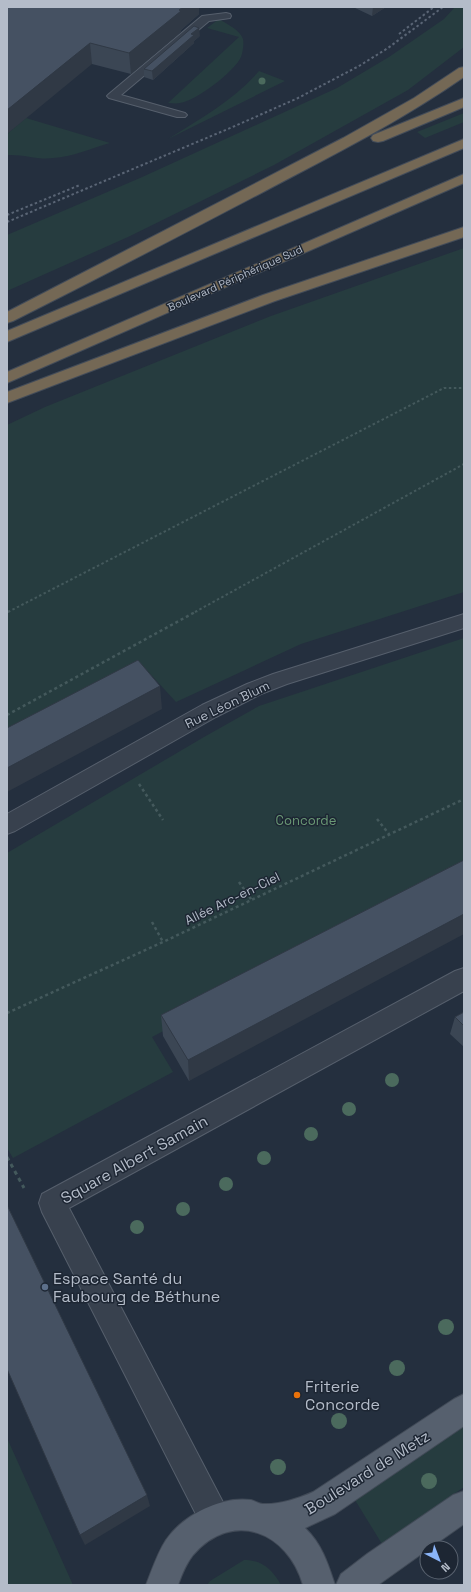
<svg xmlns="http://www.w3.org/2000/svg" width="471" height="1592" viewBox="0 0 471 1592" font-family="'Space Grotesk',sans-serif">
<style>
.green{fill:#263c3f}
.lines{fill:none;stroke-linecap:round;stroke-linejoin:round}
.lane-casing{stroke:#565f6c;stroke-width:2}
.street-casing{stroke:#565f6c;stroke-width:2}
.primary-casing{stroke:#414a57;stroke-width:2}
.highway-casing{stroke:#434c59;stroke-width:2}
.path-far2{stroke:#44595c;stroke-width:2;stroke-dasharray:2.5 2.5;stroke-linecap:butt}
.path-far1{stroke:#44595c;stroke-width:2.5;stroke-dasharray:3 3;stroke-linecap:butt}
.path{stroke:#44595c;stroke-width:3;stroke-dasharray:4 4;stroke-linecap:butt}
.lane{fill:#38414e;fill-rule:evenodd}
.street{fill:#38414e;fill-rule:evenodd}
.primary{fill:#56606e;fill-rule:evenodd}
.highway{fill:#746855;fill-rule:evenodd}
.rail{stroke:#5a6575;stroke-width:2;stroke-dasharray:2.5 2.5;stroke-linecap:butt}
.tree{fill:#4b6a5d}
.wall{fill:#3b4654}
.shaded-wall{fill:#303945}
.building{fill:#455162;stroke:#303945}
.service-dot{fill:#5c6f8a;stroke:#1d2633;stroke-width:1.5}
.food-dot{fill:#e8710a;stroke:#1d2633;stroke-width:1.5}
.labels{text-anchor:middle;stroke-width:3;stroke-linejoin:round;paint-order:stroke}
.far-street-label{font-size:11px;fill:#b4bcc9;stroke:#1d2633}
.street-label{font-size:13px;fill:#b4bcc9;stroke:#1d2633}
.park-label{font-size:13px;fill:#6b9a76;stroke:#1d2633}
.near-street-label{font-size:16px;fill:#b4bcc9;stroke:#1d2633}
.near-poi-label{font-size:16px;fill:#b4bcc9;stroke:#1d2633;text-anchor:start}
</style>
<rect width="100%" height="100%" fill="#242f3e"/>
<path class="green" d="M455 7H464V47L408 90 274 165 128 237 7 291V235L140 178 337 88 389 57 444 19Z
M219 19C227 24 240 30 243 39 244 44 243 51 241 57 235 71 196 101 180 103 176 104 172 103 168 103L239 37 207 28Z
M259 71 285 81 168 139C201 118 234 100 259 71Z
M464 113V122L425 138 417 132Z
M26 118 110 143C92 148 72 157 53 158 38 160 23 154 7 155V134Z
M464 248V592L301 644 176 702 143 666 7 737V425L45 407 271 316Z
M464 638V875L152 1037 173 1072 13 1158 7 1148V853L204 737 259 706Z
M464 1426V1487L382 1544 355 1500Z
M7 1438 73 1585H7Z
M244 1560C262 1560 272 1569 281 1585H207L210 1581Z"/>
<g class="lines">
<g class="lane-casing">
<path id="lane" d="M226 13 230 14 231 16 230 18 209 21 121 95 185 113 187 115 185 117H177L109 98 107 96 109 94 202 16Z"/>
</g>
<g class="street-casing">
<path id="street" d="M464 614V628L287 684 261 694 216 717 15 831 7 834V814L202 705 247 684 273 674Z
M464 968V991L69 1208 226 1508 230 1519 226 1530 215 1534 204 1530 42 1212 39 1203 42 1194 455 971Z"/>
</g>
<g class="primary-casing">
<path id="primary" d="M464 1394V1426L335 1514 305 1528C322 1544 328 1564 335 1585H303C288 1532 233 1509 193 1555 186 1564 182 1574 178 1585H146C152 1570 157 1554 166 1540 183 1515 221 1496 251 1500 255 1501 259 1504 263 1504 278 1505 300 1498 313 1492L454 1399Z
M464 1491V1524L430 1548H427V1550L378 1585H336L341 1574 367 1554 453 1495Z"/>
</g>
<g class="highway-casing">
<path id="highway" d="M464 67V77C401 121 333 155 265 191 181 235 97 279 13 321L7 323V312L343 138 414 98 459 68Z
M464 98V107L383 141 378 142 373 141 371 138 373 135Z
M464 139V148L7 342V331Z
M464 174V183L7 383V372Z
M464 227V237L275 301 7 403V392L263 295Z"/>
</g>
<path class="path-far2" d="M8 612 444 388H464
M195 612 464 464"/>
<path class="path-far1" d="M7 612 9 611
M7 715 197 611
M139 784 163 820
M377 819 389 834
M239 882 251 899
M152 922 163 942
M7 1013 163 942 464 799"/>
<path class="path" d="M7 1157 24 1188"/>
<use href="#lane" class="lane"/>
<use href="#street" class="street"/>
<use href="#primary" class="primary"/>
<use href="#highway" class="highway"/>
<path class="rail" d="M399 34 434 7
M7 215 80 185
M7 222 235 126 298 98 359 66 388 48 443 7"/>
</g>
<g class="tree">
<circle cx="262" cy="81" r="3.5"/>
<circle cx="392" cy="1080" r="7"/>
<circle cx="349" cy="1109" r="7"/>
<circle cx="311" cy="1134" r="7"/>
<circle cx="264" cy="1158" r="7"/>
<circle cx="226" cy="1184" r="7"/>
<circle cx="183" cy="1209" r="7"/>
<circle cx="137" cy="1227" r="7"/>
<circle cx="446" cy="1327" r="8"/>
<circle cx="397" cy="1368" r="8"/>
<circle cx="339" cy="1421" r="8"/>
<circle cx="278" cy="1467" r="8"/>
<circle cx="429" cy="1481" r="8"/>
</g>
<path class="wall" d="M7 7H199V14L181 30V32L131 74 92 64Z
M353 7H386L372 16Z
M200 36 194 41V43L153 80 144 77V69Z
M464 860 189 1081 163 1036 161 1015Z
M464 1012V1047L450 1034 455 1017Z"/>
<path class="shaded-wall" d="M183 7H199V14L181 30V32L131 74 129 53Z
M373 7H386L372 16Z
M199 28 200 36 194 41V43L153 80 152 71 191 34Z
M90 43 92 64 7 134V110Z
M160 686 162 709 7 792V768Z
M464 914V934L189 1081 188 1060Z
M147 1495 150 1506 85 1545 80 1535Z"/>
<path class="building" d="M7 7H183L179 10 181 11 129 53 90 43 7 110Z
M194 26 199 28 191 34 194 35 152 71 144 69Z
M138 660 160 686 7 768V728Z
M464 860V914L188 1060 161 1015Z
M464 1012V1026L455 1017Z
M7 1205 147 1495 80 1535 7 1369Z"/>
<circle class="service-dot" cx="45" cy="1287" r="4"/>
<circle class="food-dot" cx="297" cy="1395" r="4"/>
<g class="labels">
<g class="far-street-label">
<text transform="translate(235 278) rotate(-24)" y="4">Boulevard Périphérique Sud</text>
</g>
<g class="street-label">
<text transform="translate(227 704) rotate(-26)" y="5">Rue Léon Blum</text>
<text transform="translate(232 898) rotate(-26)" y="5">Allée Arc-en-Ciel</text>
</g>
<g class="park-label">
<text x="306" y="825">Concorde</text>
</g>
<g class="near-street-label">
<text transform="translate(134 1159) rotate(-29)" y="6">Square Albert Samain</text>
<text transform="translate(367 1472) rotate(-32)" y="6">Boulevard de Metz</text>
</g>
<g class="near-poi-label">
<text x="53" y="1284">Espace Santé du<tspan x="53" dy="18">Faubourg de Béthune</tspan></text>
<text x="305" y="1392">Friterie<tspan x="305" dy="18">Concorde</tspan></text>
</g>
</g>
<rect width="471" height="1592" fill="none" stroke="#b4bcc9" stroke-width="16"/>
<g transform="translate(439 1560) rotate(138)"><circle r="19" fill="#1d2633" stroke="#59626f"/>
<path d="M0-3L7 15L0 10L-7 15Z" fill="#8ab4f8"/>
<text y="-6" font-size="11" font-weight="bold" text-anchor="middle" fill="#b4bcc9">N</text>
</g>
</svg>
